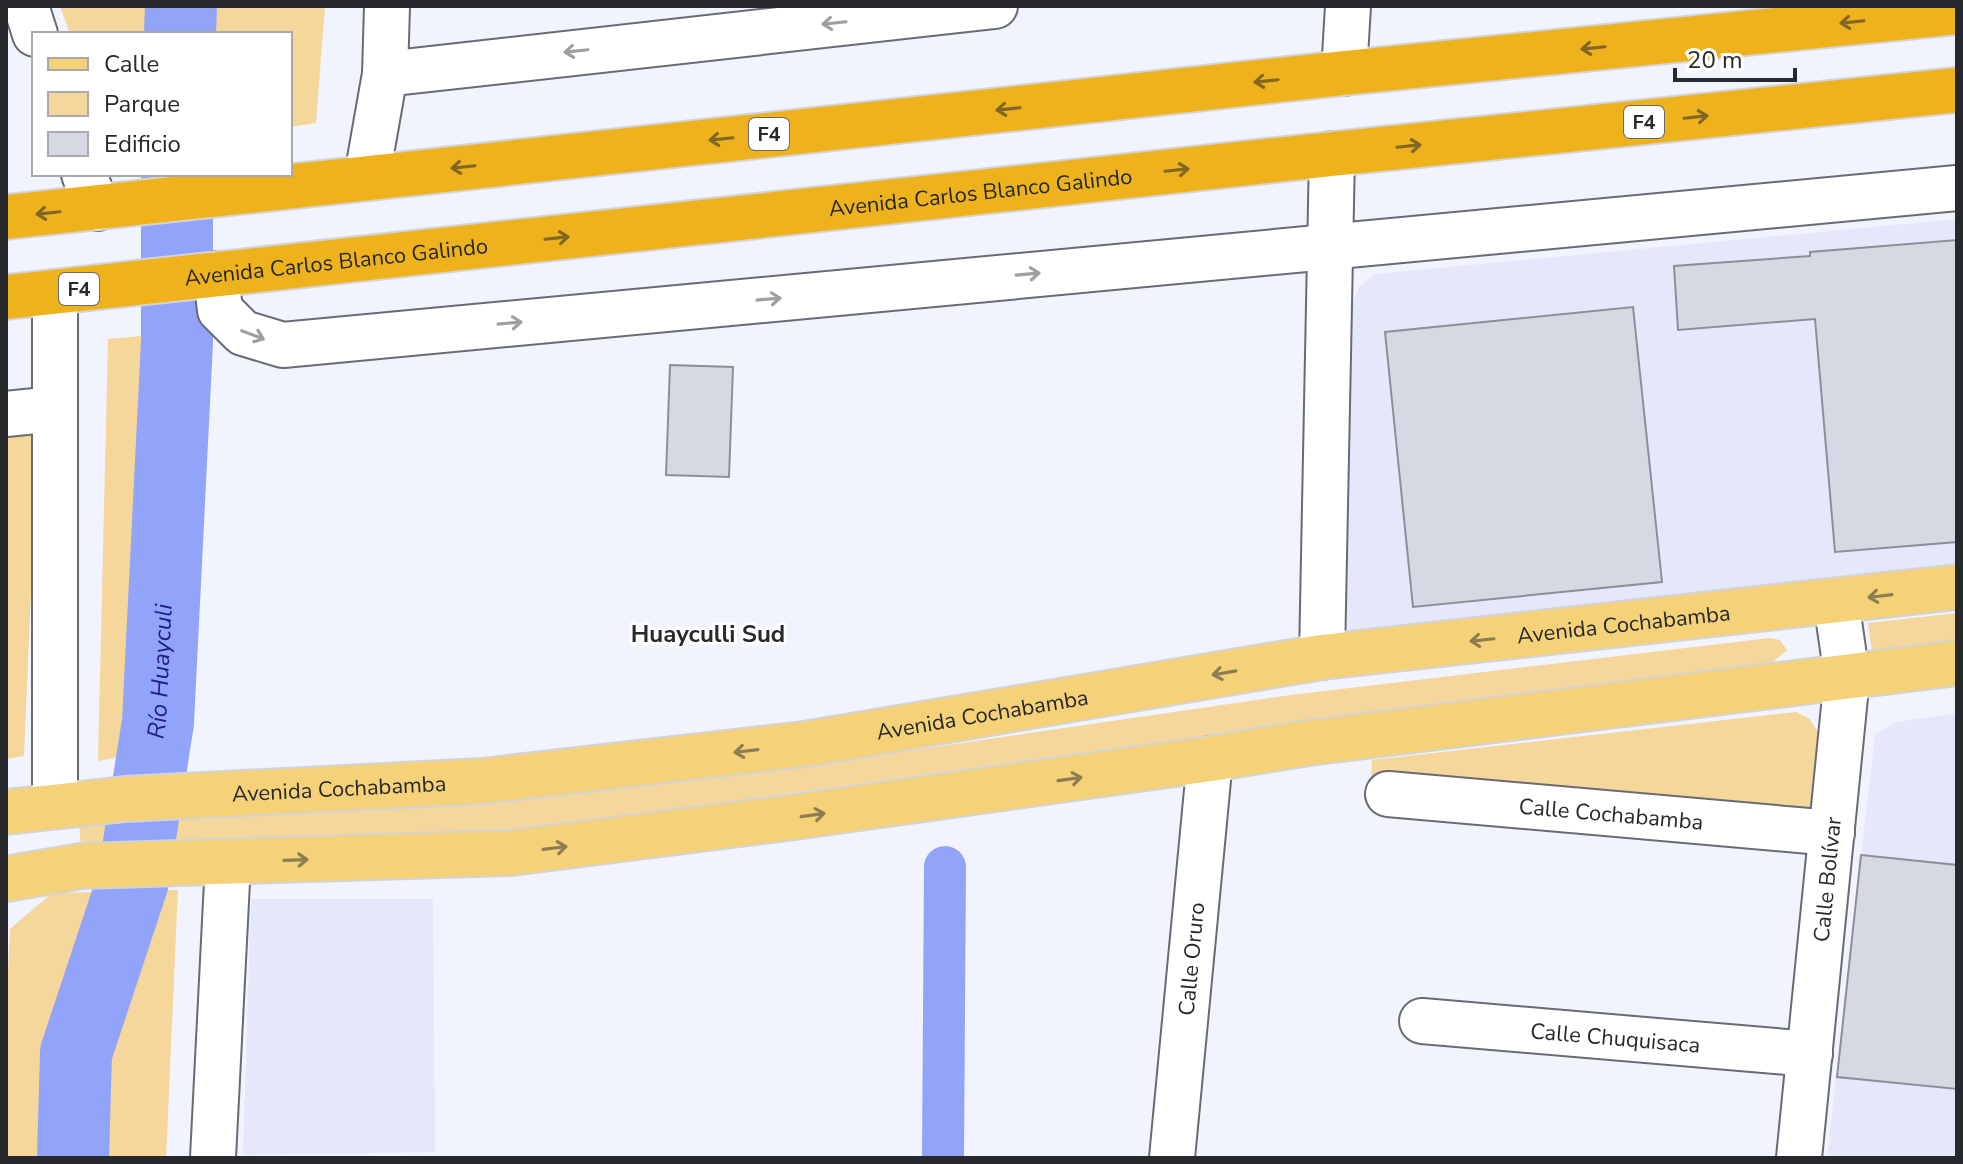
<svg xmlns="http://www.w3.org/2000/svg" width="1963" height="1164" viewBox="0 0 1963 1164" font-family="'Nunito Sans',sans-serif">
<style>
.built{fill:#e4e8fa}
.green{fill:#f5d69b}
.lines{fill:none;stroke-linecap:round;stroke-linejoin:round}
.canal{stroke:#92a3fa;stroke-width:42}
.river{stroke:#92a3fa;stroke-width:72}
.building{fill:#d6d8e3;stroke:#8c8f99;stroke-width:2}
.minor-casing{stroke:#696b74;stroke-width:48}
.major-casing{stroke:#d4d4d5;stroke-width:48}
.highway-casing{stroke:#d4d4d5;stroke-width:48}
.minor{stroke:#fff;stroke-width:44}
.major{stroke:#f5d177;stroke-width:44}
.highway{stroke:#eeb21c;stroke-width:44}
.oneway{stroke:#816725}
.oneway2{stroke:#9e9fa0}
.oneway3{stroke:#8e7d52}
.labels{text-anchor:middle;stroke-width:6;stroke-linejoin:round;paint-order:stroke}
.shield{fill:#fff;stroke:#68696c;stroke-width:2}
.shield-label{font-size:20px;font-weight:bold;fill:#28292d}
.street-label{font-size:22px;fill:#28292d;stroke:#fff}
.neighbourhood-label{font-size:24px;font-weight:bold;fill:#28292d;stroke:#fff}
.water-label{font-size:24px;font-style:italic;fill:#232083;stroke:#fff}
</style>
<rect width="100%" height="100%" fill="#f1f4ff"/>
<path class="built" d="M1957 219V570L1352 633 1338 619 1353 302 1360 286 1375 274Z
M1957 713V1158H1827L1875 734 1897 722Z
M251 899H433L435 1152 243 1155Z"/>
<path class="green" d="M60 6H325L316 123 290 127V34H70Z
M211 330 180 745 98 761 108 339Z
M38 428 24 756 6 759V431Z
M1957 613V642L1872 652 1868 623Z
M1770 638 1780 640 1787 650 1772 663 1292 724 519 831 81 845 79 825 159 817 492 804 789 768 1291 695Z
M1796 712 1810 719 1818 732 1812 808 1796 820 1371 783 1372 760Z
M178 890 166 1158H6V1013L10 929 52 893Z"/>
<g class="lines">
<path class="canal" d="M943 1158 945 867"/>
<g class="river">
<path d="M180 34 181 6"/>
<path id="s1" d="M73 1158 76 1053 133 881 158 722 177 342V174"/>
</g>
</g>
<path class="building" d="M1957 240V542L1835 552 1815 319 1678 330 1674 266 1810 256V252Z
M1633 307 1662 582 1413 607 1385 332Z
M670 365 733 367 729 477 666 475Z
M1861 855 1957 865V1089L1837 1077Z"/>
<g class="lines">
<g class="minor-casing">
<g id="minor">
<path d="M26 6 35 34"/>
<path d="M1344 73 1348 6"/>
<path d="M385 74 995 6"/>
<path d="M84 174 97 208"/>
<path d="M367 176 385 74 387 6"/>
<path d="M216 274 220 310 243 333 283 345 1957 188"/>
<path d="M55 292V806"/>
<path d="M6 414 55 409"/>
<path d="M1322 657 1332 154"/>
<path id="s2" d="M1388 794 1832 833"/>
<path id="s3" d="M1422 1021 1810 1054"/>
<path d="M213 1158 228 862"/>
<path id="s4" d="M1172 1158 1210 759"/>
<path id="s5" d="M1799 1158 1847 677 1836 601"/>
</g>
</g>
<g class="major-casing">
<g id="major">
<path id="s6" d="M6 812 125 799 482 781 805 744 1322 657 1957 587"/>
<path d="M6 879 81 866 511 853 787 818 1210 759 1308 743 1957 663"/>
</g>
</g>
<g class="highway-casing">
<g id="highway">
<path d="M6 217 1344 73 1957 12"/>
<path id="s7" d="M6 297 1332 154 1957 90"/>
</g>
</g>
<use href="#minor" class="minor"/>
<use href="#major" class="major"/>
<use href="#highway" class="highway"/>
</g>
<defs><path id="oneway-shaft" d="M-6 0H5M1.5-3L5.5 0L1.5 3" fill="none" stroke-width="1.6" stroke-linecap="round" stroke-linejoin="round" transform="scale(2)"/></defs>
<g class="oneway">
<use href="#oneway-shaft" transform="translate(1852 22) rotate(174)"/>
<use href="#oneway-shaft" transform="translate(1593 48) rotate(174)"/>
<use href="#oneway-shaft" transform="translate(1266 81) rotate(174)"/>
<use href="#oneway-shaft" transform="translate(1008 109) rotate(174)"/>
<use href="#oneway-shaft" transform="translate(1696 117) rotate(-6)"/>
<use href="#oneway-shaft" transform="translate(721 139) rotate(174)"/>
<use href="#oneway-shaft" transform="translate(1409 146) rotate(-6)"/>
<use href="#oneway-shaft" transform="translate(463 167) rotate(174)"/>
<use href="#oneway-shaft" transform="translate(1177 170) rotate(-6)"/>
<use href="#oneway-shaft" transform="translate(48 213) rotate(174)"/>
<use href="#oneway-shaft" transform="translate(557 238) rotate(-6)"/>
</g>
<g class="oneway2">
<use href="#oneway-shaft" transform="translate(834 23) rotate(174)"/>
<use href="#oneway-shaft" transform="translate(576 51) rotate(174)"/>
<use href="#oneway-shaft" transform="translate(1028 274) rotate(-5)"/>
<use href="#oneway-shaft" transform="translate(769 299) rotate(-5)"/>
<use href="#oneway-shaft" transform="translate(510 323) rotate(-5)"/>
<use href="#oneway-shaft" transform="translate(253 335) rotate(21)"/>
</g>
<g class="oneway3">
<use href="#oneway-shaft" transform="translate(1880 596) rotate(173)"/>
<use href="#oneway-shaft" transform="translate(1482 640) rotate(174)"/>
<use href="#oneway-shaft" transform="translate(1224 673) rotate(170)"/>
<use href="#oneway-shaft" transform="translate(746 751) rotate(173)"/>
<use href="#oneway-shaft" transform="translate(1070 779) rotate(-8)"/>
<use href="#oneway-shaft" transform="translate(813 815) rotate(-8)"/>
<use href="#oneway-shaft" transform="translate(555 848) rotate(-7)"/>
<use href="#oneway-shaft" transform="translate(296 860) rotate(-2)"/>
</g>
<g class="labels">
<g class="shield">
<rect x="1624" y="106" width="40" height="32" rx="6"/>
<rect x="749" y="118" width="40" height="32" rx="6"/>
<rect x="59" y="273" width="40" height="32" rx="6"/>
</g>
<g class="shield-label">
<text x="1644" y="129">F4</text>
<text x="769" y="141">F4</text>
<text x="79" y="296">F4</text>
</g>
<g class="street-label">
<text dy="8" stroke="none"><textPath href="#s7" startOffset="980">Avenida Carlos Blanco Galindo</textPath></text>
<text dy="8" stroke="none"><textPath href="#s7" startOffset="332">Avenida Carlos Blanco Galindo</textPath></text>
<text dy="8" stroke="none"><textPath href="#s6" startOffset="1630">Avenida Cochabamba</textPath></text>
<text dy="8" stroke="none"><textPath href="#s6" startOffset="982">Avenida Cochabamba</textPath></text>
<text dy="8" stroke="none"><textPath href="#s6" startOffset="334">Avenida Cochabamba</textPath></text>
<text dy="8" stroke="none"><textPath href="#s2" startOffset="224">Calle Cochabamba</textPath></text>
<text dy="8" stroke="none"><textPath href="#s5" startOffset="280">Calle Bolívar</textPath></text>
<text dy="8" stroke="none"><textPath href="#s4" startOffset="200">Calle Oruro</textPath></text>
<text dy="8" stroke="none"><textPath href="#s3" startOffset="194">Calle Chuquisaca</textPath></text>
</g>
<g class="neighbourhood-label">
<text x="708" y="642">Huayculli Sud</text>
</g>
<g class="water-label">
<text dy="8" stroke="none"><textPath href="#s1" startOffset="498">Río Huayculi</textPath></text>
</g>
</g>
<rect width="1963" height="1164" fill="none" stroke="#28292d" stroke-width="16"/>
<rect x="32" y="32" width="260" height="144" fill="#ffffff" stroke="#a9a9ab" stroke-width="2"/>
<rect x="48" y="58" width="40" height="12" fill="#f5d177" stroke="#a9a9ab" stroke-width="2"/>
<text x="104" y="72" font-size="24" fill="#28292d">Calle</text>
<rect x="48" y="92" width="40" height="24" fill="#f5d69b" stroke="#a9a9ab" stroke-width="2"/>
<text x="104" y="112" font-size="24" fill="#28292d">Parque</text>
<rect x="48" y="132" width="40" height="24" fill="#d6d8e3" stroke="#a9a9ab" stroke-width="2"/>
<text x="104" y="152" font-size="24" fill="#28292d">Edificio</text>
<path d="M1675 68v12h120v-12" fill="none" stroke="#28292d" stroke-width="4"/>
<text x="1687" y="68" font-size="24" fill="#28292d" stroke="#ffffff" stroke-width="6" paint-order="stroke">20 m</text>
</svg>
